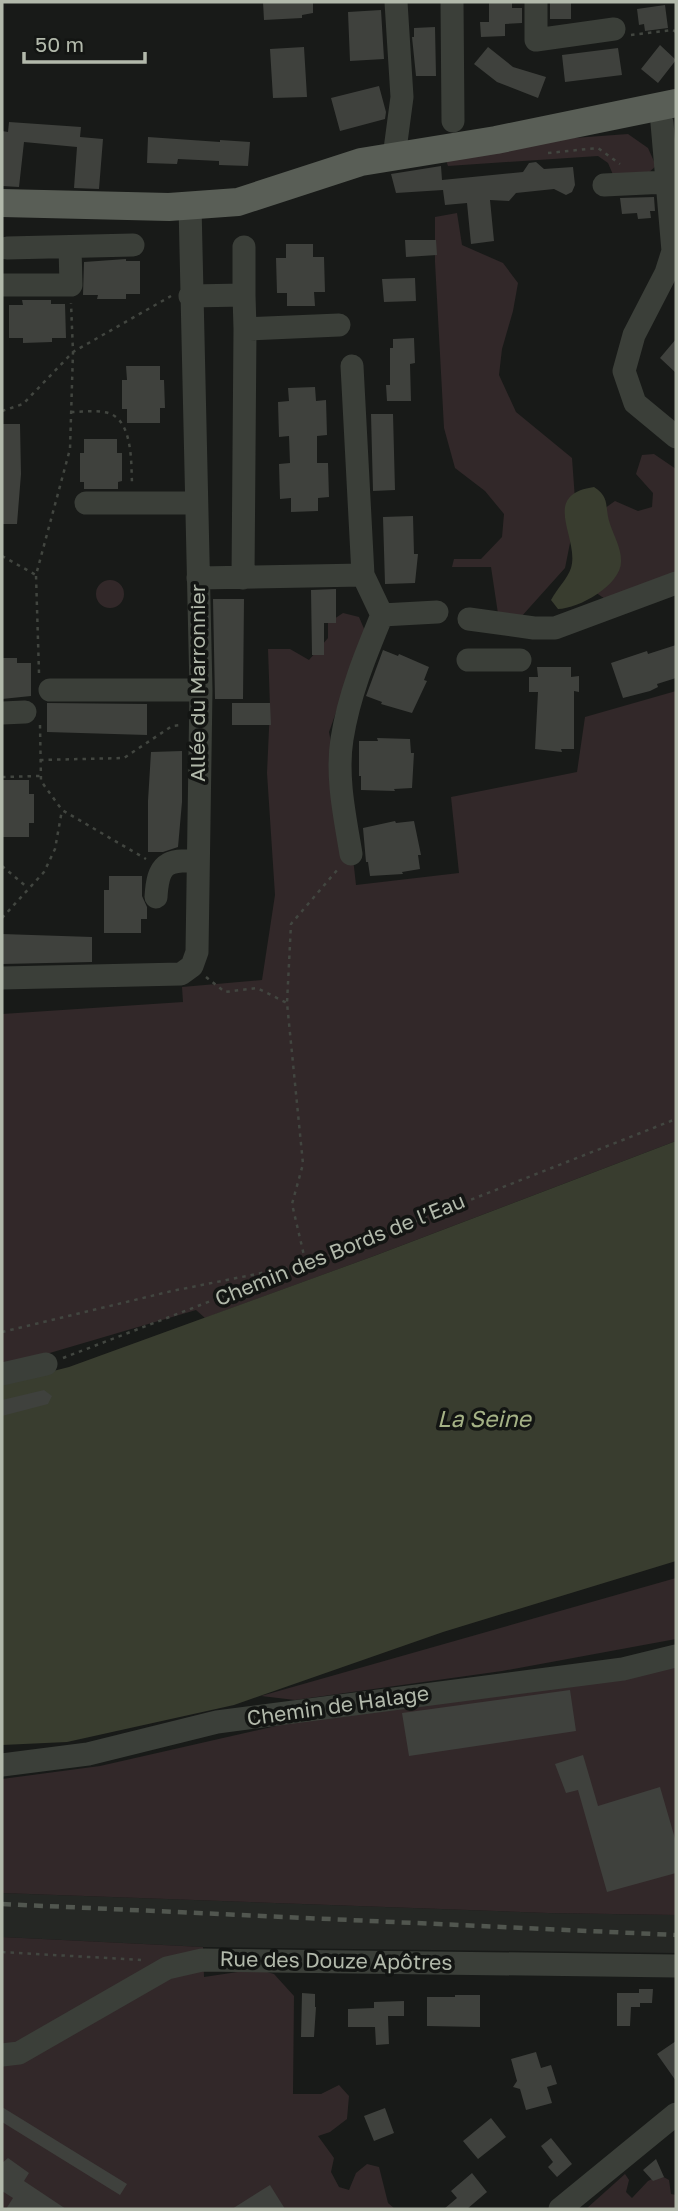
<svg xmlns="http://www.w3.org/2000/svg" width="678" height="2211" viewBox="0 0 678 2211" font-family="'Golos Text',sans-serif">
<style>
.built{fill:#252724}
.green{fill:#322829}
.water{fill:#393d2f}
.building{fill:#3f413d}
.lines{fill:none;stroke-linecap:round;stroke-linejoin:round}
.path{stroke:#424640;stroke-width:2.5;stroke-dasharray:3.5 5;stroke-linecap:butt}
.minor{stroke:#3b3f39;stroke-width:23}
.major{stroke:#595e56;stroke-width:28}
.rail{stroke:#51564f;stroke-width:4.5;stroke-dasharray:9 7;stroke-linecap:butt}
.labels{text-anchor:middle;stroke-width:7;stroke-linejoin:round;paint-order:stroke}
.street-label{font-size:21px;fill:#b2b9ab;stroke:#131513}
.water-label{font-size:23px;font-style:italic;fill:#a4b185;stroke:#131513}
</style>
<rect width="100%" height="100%" fill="#181a18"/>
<path class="built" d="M2 1893 548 1913 676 1915V1953L203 1947 2 1937Z"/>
<path class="green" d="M628 134 648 148 656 166 647 174 614 177 608 163 598 156 448 166 445 157 533 141Z
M457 213 462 245 503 263 518 283 513 311 502 349 499 375 516 412 572 458 576 513 565 568 521 617 500 627 491 567H452L454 559H481L502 537 504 514 485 491 455 468 444 428 435 262V217Z
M654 454 676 469V574L608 601 595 592 594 516 615 501 638 511 652 507 653 493 636 474 642 455Z
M96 594a14 14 0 1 1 28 0a14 14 0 1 1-28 0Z
M343 613 359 617 365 631 329 732 335 764 346 795 356 885 459 873 451 797 577 772 585 717 676 691V1141L374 1256 205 1318 196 1310 2 1367V1014L183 1002 182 987 262 980 275 895 267 773 270 707 268 649H290L309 660 328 638V623Z
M676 1578V1639L502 1671 295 1700 261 1696Z
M676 1663V1915L548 1913 2 1893V1779L100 1766 298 1721Z
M2 1937 203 1947 204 1977 257 1969 274 1974 294 1996 293 2094H321L339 2085 349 2096 347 2119 330 2132 318 2136 334 2158 331 2172 339 2187 349 2190 356 2173 367 2164 379 2167 388 2203 395 2209H2Z
M625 2174 629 2180 626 2192 632 2198 648 2181 660 2175 669 2180 671 2194 676 2195V2209H586Z"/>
<path class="water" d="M594 487C611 498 604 507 610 524 614 536 621 548 621 560 623 584 579 609 558 609L551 600C556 590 568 578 571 568 580 538 539 495 594 487Z
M676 1141V1561L443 1632 234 1705 67 1742 2 1745V1384L69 1367 374 1256Z"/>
<path class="building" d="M263 2H313V13L302 15V18L264 20Z
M489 2H512V8H522V23L505 24V36L481 37 480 22H489Z
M550 2H571V19H550Z
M665 5 668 28 645 31 644 24 639 25 637 9Z
M381 10 384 59 350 61 348 12Z
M435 27 436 76H416L412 37H414V28Z
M660 45 676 60 658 83 641 69Z
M304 47 307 97 273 98 270 49Z
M488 47 513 67 546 77 538 98 497 82 474 64Z
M618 48 622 75 565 82 562 55Z
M379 86 386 112 385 119 340 131 331 98Z
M9 122 81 127 80 137 103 139 99 189 74 188 77 147 24 142 19 187 2 186V131L8 132Z
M148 137 220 142V140L250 142 248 166 219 165V161L178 159 177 164 147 163Z
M536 162 544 169 573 167 575 185 572 192 566 195 554 189 516 193 509 201 490 200 494 241 471 244 467 203 445 205 443 190 396 193 391 174 441 166 442 180 523 172 529 163Z
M654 197 655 211H650L651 218 638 219 637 213 622 214 620 198Z
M405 240H436L437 255 406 257Z
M286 244H313V257H324L325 292H314L315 306H287V293H277L276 258H286Z
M126 259V261H140V294H126V299H97L98 295H83L84 262Z
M415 278 416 301 384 302 382 279Z
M22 300H51V304H65L66 338H52V342L23 343V338H9V305H23Z
M414 338 415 363 410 364 411 401H387L386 385H390V348H393V339Z
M676 339V373L660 358Z
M126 366H160V380H164L165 408H160V423H127V409H122V380H127Z
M315 387 316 401 326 400 327 435 317 436V463H328L329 497 318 498V511L291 512V498L280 499 279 464 290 463 289 436 279 437 278 402 289 401 288 388Z
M371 414H393L395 490 373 491Z
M2 424H20L21 474 17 524H2Z
M84 439H117V453H122V481L118 482V489H84V482H80V453H84Z
M413 516 414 554H418L415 583 385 584 383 517Z
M336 589V623H324V655H312L311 590Z
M213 599H244L243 699H215Z
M676 645V678L657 684 658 687 650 691 623 698 611 663 647 651 648 654Z
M383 650 398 656 399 654 429 667 424 680 427 681 412 713 381 704 382 702 366 696Z
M2 658H17V663H31V696L2 699Z
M537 667H571V677L579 676V692L574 691V749H561L562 752 535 749 538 692H529V677H538Z
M47 703 147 704V735L47 732Z
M232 703H270L271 725H232Z
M377 738 410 739 411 753H414L412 788 394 789 395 791 361 790V776H359V741H378Z
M182 751V802L178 847 163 852H148V801L151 752Z
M2 780H29V794H34V823H29V837H2Z
M395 821 396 823 414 821 421 855H418L420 869 402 872 403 874 370 876 368 862H366L363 828Z
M109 876H142V896L147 907V919H141V933H104V890H109Z
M2 934 92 937V962L2 964Z
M44 1390 52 1396 48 1404 2 1416V1400Z
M570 1690 576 1731 409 1756 402 1713Z
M583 1755 598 1806 660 1787 676 1842V1873L607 1892 578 1790 566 1793 555 1764Z
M639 1989H653L652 2003H640V2007H631L630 2026H617V1993H639Z
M302 1993 315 1994V2007H316L314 2037H301Z
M455 1995H480V2027L427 2026V1997H455Z
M404 2001V2016H388L389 2044 376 2045 375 2027H348V2009L374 2008V2002Z
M676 2041V2081L657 2054Z
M536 2052 541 2068 551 2065 557 2084 547 2087 552 2103 526 2110 520 2089 513 2087 517 2081 511 2059Z
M2 2107 127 2184 120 2195 2 2122Z
M385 2108 394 2133 374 2141 364 2116Z
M491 2118 506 2137 478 2159 463 2141Z
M551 2138 572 2164 557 2177 548 2167 553 2162 541 2146Z
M8 2158 29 2173 24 2181 66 2209H6L13 2198 2 2191V2163Z
M656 2159 664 2177 653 2181 643 2170Z
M472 2173 487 2192 467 2209H444L457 2198 451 2191Z
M270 2185 285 2209H232Z"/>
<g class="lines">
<path class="path" d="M631 35 673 30 676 32
M548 153 598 148 620 164
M2 411 23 404 73 352 171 296
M71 412C82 412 94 410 104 412 133 416 131 461 132 483
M2 556 36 575
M39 673 36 575 70 449 73 352 71 303
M40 725 41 781 62 810 146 859
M40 760 124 758 172 726 181 725
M2 777 40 776
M2 866 28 888
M2 918 44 872 55 849 62 810
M206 977 225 992 257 988 287 1003
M305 1265 676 1119
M2 1332 172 1291 306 1264 292 1204 303 1164 287 1003 291 924 338 869
M63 1358 299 1267
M2 1952 141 1960"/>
<path class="minor" d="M452 2 453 121
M536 2V40L614 29
M662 123 673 251 666 273 634 335 624 371 635 403 676 437
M394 157 402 97 396 2
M604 185 667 182
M7 248 133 245
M2 285H71L70 247
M244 295V247
M190 296 244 295 245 329 339 325
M352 366 363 575
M86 503H195
M198 578 363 575 382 615 437 612
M243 578 245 329
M469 619 534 628H555L676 583
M468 660H520
M50 690H201
M2 713 25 712
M351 854C345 817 336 777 342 739 349 695 365 656 382 615
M156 897C158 864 166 859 198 861
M2 978 181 974 192 966 197 952 201 690 190 205
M2 1374 46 1364
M2 1765 88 1754 217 1722 623 1669 676 1656
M2 2055 19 2053 167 1968 202 1960 676 1966
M560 2209 676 2114"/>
<path class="major" d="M2 203 169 207 238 202 361 162 496 140 676 103"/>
<path class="rail" d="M2 1904 676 1935"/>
</g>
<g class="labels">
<g class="street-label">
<text transform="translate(198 683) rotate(-90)" y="7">Allée du Marronnier</text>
<text transform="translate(340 1250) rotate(-22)" y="7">Chemin des Bords de l’Eau</text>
<text transform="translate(338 1706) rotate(-8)" y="7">Chemin de Halage</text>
<text transform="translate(336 1961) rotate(1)" y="7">Rue des Douze Apôtres</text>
</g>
<g class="water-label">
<text x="484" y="1427">La Seine</text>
</g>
</g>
<rect width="678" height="2211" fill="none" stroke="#b2b9ab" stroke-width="7"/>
<path d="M24 52v10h121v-10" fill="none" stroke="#b2b9ab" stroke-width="3.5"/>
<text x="35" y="52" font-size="21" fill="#b2b9ab" stroke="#131513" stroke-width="5" paint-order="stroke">50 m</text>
</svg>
